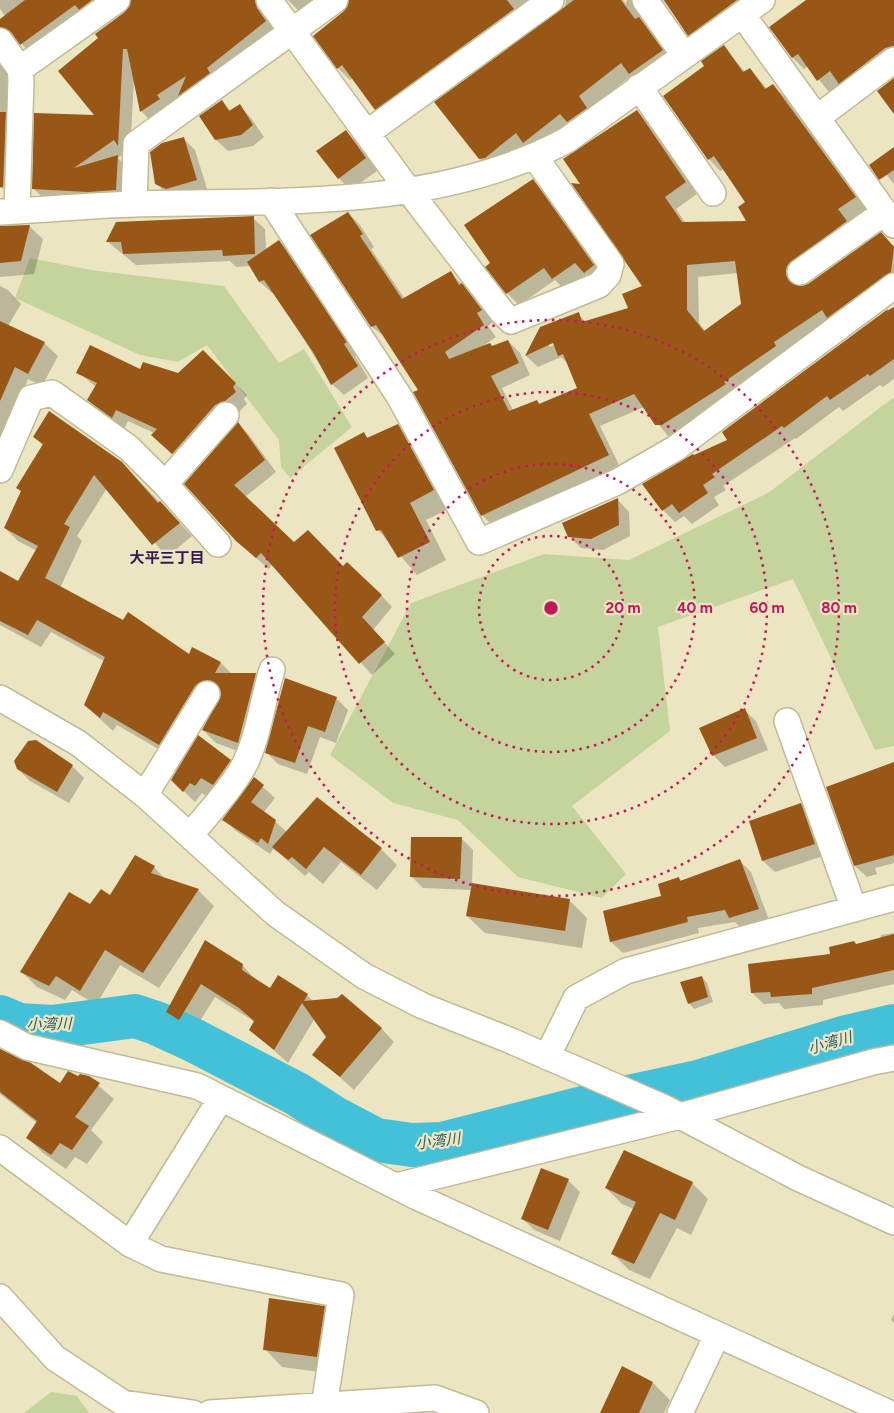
<svg xmlns="http://www.w3.org/2000/svg" width="894" height="1413" viewBox="0 0 894 1413" font-family="Figtree,'Noto Sans JP',sans-serif">
<style>
.green{fill:#c5d49d}
.shadow{fill:#0003;fill-rule:evenodd}
.lines{fill:none;stroke-linecap:round;stroke-linejoin:round}
.river{stroke:#44c1d9;stroke-width:44}
.building{fill:#985716;fill-rule:evenodd}
.minor-casing{stroke:#c1ba96;stroke-width:28}
.minor{stroke:#fff;stroke-width:25}
.ring{fill:none;stroke:#c2185b;stroke-width:2.5;stroke-dasharray:2.5 5}
.labels{text-anchor:middle;stroke-width:4.5;stroke-linejoin:round;paint-order:stroke}
.neighbourhood-label{font-size:15px;font-weight:bold;fill:#361952;stroke:#ece5c1}
.water-label{font-size:15px;font-style:italic;fill:#2a5d68;stroke:#ece5c1}
.centre{fill:#c2185b;stroke:#ece5c1;stroke-width:2.5}
.ring-label{font-size:15px;text-anchor:middle;font-weight:bold;fill:#c2185b;stroke:#ece5c1;stroke-width:4.5;stroke-linejoin:round;paint-order:stroke}
</style>
<rect width="100%" height="100%" fill="#ece5c1"/>
<path class="green" d="M30 258 91 270 224 286 279 363 304 349 352 427 290 478 281 467 279 440 207 345 178 362 140 355 15 298Z
M894 397V746L875 750 793 579 658 627 670 731 572 806 626 874 602 898 518 877 458 820 393 803 330 755 411 603 544 554 629 560 768 493Z
M51 1392 77 1396 89 1413H24Z"/>
<path class="shadow" d="M0 0H121L33 56 17 39 10 38 0 46V19L5 16 0 9Z
M132 0H275L277 33 153 123 142 112 134 79 130 155 126 152 118 158 129 169 128 202 45 200 33 188 96 116 99 38 96 34 131 7Z
M288 0H341L303 15Z
M350 0H555L387 121 376 109 353 78 350 80 338 68Z
M566 0H623L626 4 627 0H649L643 7 644 21 674 62 642 85 632 75 590 109 598 120 492 171 480 159 565 7Z
M663 0H759L701 47 689 35Z
M808 0H894V64L851 95 841 84 829 92 808 66 804 69 792 57Z
M724 47 745 72 750 69 767 89 773 85 785 97 867 209 849 221 858 234 799 278 797 286 801 288 808 285 881 234 894 247V290L675 436H668L644 407 600 426 620 467 494 527 482 515 420 390 386 338 372 327 312 235 348 213 360 225 374 247 371 249 405 299 451 273 474 297 493 322 488 326 496 337 483 346 492 347 508 341 520 353 530 375 502 388 513 410 537 401 540 404 579 388 568 364 561 357 538 367 526 356 541 328 578 314 586 322 629 309 644 286 583 186 637 111 649 123 697 194 676 209 686 224 748 222 747 203 724 169 720 171 709 159 706 66ZM738 273 742 304 706 332 699 323 698 277ZM559 340 560 342 549 347V344Z
M0 63 10 77 7 107 17 117 15 189 0 188Z
M222 101 231 111 240 106 251 118 264 137 253 146 228 151 216 140Z
M346 132 358 143 377 171 350 190 339 178Z
M183 138 195 150 208 192 168 195 156 183Z
M894 148V184L876 162Z
M533 181 545 192 605 278 596 284 587 274 565 290 555 280 519 305 507 293 492 264Z
M253 218 265 229 266 250 279 241 291 253 357 354 355 356 368 378 344 395 332 384 274 292 272 293 260 282 251 266 236 267 230 261 136 265 108 242Z
M29 226 43 239 34 274 0 277V227Z
M0 286 8 290 21 304 8 326 44 343 58 356 42 386 28 379 0 451Z
M894 308V379L883 387 880 385 843 411 839 407 796 439 795 438 723 486 726 490 714 497 719 505 692 524 684 516 675 522 663 510 694 457 729 441 723 432 887 310Z
M203 351 247 395 244 399 247 404 184 465 154 433 128 421 124 429 100 412 88 400 96 387 78 372 141 371 179 375Z
M50 413 121 462 192 536 167 557 107 488 77 536 82 541 60 588 189 656 221 663 232 674H256L269 688 251 756 216 743 203 730 222 692 214 694 172 757 117 725 113 731 85 705 104 661 51 632 41 647 0 625V579L18 583 37 551 18 541 5 528 43 446 34 436Z
M238 424 249 435 276 472 245 497 294 543 343 568 381 595 392 607 373 630 395 654 372 675 272 564 269 569 249 552 186 484Z
M398 425 415 443 451 508 426 520 446 560 417 575 378 530 363 433 369 439Z
M618 500 629 512 630 536 603 550 581 548 569 536Z
M336 698 348 710 336 743 320 737 307 774 278 764 266 752Z
M744 710 756 721 768 750 725 767 713 755Z
M230 761 242 772 207 797 202 793 195 802 172 780Z
M894 763V863L875 868 877 874 867 877 855 866Z
M72 766 84 778 69 803 30 781 18 769Z
M254 779 275 798 264 812 287 832 381 849 397 865 377 890 341 862 323 884 309 872 305 876 280 854 273 849 270 854 236 831 224 819Z
M801 804 812 816 826 855 775 872 763 861 751 822Z
M461 838 473 850 472 885 569 900 587 918 582 948 485 933 467 916 472 890 423 888 411 876Z
M740 861 751 872 769 920 742 929 735 922 698 928 699 933 623 953 611 942 604 912 663 897 679 878 683 882Z
M154 867 166 880 199 891 214 906 159 988 120 965 96 1005 72 990 65 1000 37 987 22 972 91 906 111 897Z
M894 933V984L823 1000V1005L784 1009 779 1003 764 1004 752 993 856 945 880 939 881 935Z
M205 942 242 965 256 980 271 989 307 995 313 1001 381 1028 394 1042 354 1090 314 1054 328 1037 315 1018 288 1063 250 1029 255 1022 215 997 193 1032 181 1025 167 1012Z
M702 977 707 983 713 1002 694 1009 689 1003Z
M0 1050 60 1085 78 1077H88L114 1099 91 1130 103 1142 87 1164 75 1157 66 1169 43 1153 28 1138 37 1123 0 1094Z
M568 1180 580 1192 560 1241 534 1230 522 1218Z
M692 1183 708 1199 691 1235 677 1228 650 1279 629 1270 613 1254 634 1209 622 1204 606 1188Z
M324 1308 342 1325 334 1374 282 1367 265 1349Z
M894 1314V1323L891 1320Z
M653 1383 670 1400 664 1413H602Z"/>
<g class="lines">
<path class="river" d="M0 1017 19 1025 52 1027 135 1016 156 1023 193 1040 297 1094 334 1118 376 1140 412 1145 442 1144 610 1101 698 1082 843 1038 894 1026"/>
</g>
<path class="building" d="M25 0H92L79 10 75 5 20 45 11 32 0 27V19Z
M131 0H255L257 8 266 21 207 68 210 73 178 96 186 76 157 95 160 99 140 112 127 49H123L118 146 114 140 74 168 118 155 116 190 88 192 32 189 34 113 94 115 58 71 98 38 95 34 125 12Z
M349 0H507L514 9 375 110 342 65 337 69 313 36 344 11Z
M574 0H621L635 19 639 17 663 50 629 74 621 63 579 96 587 108 567 122 560 114 523 143 516 133 485 158 479 159 434 102Z
M664 0H737L688 36Z
M806 0H894V46L885 48 839 84 830 71 817 81 798 54 792 58 769 27Z
M724 45 743 72 750 68 765 89 773 84 856 197 838 209 847 221 787 266 786 274 789 281 801 286 808 284 881 232 894 247 891 272 827 318 822 310 774 342 776 346 724 382 726 384 662 425H655L634 394 589 414 609 455 481 516 413 392 418 390 376 325 371 327 310 235 348 212 363 234 360 236 402 299 451 271 459 285 462 283 482 310 477 313 484 325 445 352 449 359 490 343 492 346 508 340 519 363 491 376 509 411 537 400 539 404 577 388 563 354 558 356 553 343 525 356 540 327 579 312 582 322 628 308 622 294 642 286 571 183 580 184 563 159 637 110 686 182 665 197 682 222 746 221 738 207 745 202 714 156 708 160 663 96 704 66 701 61ZM735 261 741 304 704 331 687 310V265Z
M894 78V114L877 91Z
M222 100 229 111 240 104 253 125 241 135 215 140 199 116Z
M0 112H6L3 187H0Z
M346 130 366 158 338 179 316 151Z
M184 137 197 180 166 189 155 184 150 152 162 143Z
M894 147V170L879 180 869 165Z
M533 179 594 265 584 273 575 263 552 279 544 268 506 294 485 267 490 263 464 225Z
M254 216 255 254 223 256 222 250 123 254 121 242H106L116 222Z
M30 225 21 261 0 263V226Z
M279 240 347 342 344 344 358 366 331 385 313 352 264 280 259 282 247 262Z
M894 307V359L870 376 868 374 830 400 827 396 784 428 782 426 712 474 715 477 703 485 708 493 679 513 672 504 662 511 642 484 693 454 694 455 727 440 722 432 888 309 887 311Z
M0 321 45 342 28 374 15 367 0 401Z
M90 345 140 369 143 362 178 373 203 350 236 383 233 387 236 392 225 401 215 405 172 454 151 435 157 429 116 410 112 418 87 400 97 383 76 373Z
M49 411 122 462 158 503 160 501 180 523 152 545 94 475 64 524 70 527 45 578 123 620 128 612 189 654 192 647 221 662 215 673H256L238 743 202 730 221 695 219 687 214 682 207 680 195 686 159 745 103 712 100 718 84 705 105 657 37 620 28 635 0 621V571L18 581 38 546 4 528 21 491 16 488 43 444 33 437Z
M238 422 265 460 234 485 294 542 308 530 343 566 347 562 382 595 362 617 385 642 359 664 261 553 256 558 236 541 184 484Z
M398 424 434 490 410 503 430 542 398 558 381 530 376 531 334 448 364 432 367 438Z
M618 498 619 525 591 539 568 537 562 523Z
M285 678 337 697 325 732 308 726 295 763 265 753Z
M745 708 757 738 712 756 699 728Z
M198 735 231 760 213 785 201 778 195 786 190 783 183 792 171 780Z
M36 740 73 765 57 792 17 769 14 761 28 741Z
M894 762V855L854 866 826 787Z
M254 777 264 785 251 802 276 820 268 844 261 838 258 843 222 820Z
M317 797 382 848 361 875 324 847 306 869 292 857 288 860 272 847Z
M801 803 815 844 762 861 749 821Z
M411 837H462L460 879 410 877Z
M135 855 155 866 151 873 199 889 143 973 105 950 80 991 56 976 49 986 20 972 69 892 90 904 101 889 110 895Z
M740 859 759 909 729 918 725 910 687 917 688 922 610 942 603 911 661 896 658 884 679 877 680 881Z
M472 883 570 899 565 931 466 916Z
M894 934V970L812 988V994L771 997 770 992 751 993 748 964 830 954 829 947 854 941 856 944Z
M205 940 243 964 242 970 270 988 278 975 308 994 304 1001 337 998 342 994 382 1028 340 1077 312 1055 326 1037 302 1003 274 1050 249 1030 254 1021 239 1008 201 984 179 1020 166 1012Z
M702 976 708 997 688 1004 680 982Z
M0 1049 31 1063 60 1083 68 1071 78 1076 80 1074 89 1076 100 1083 75 1117 89 1126 72 1150 60 1143 51 1155 26 1138 37 1121 0 1092Z
M624 1150 693 1182 675 1220 660 1213 634 1264 611 1254 636 1202 605 1188Z
M541 1168 569 1179 548 1230 521 1219Z
M269 1298 325 1306 317 1357 263 1350Z
M622 1366 653 1382 639 1413H600Z"/>
<g class="lines">
<g class="minor-casing">
<path id="minor" d="M269 0 409 191 502 312 511 321 599 285 608 275 611 264 535 157
M645 0 684 55
M742 14 894 225
M0 41 20 69 21 79 17 211
M20 69 117 0
M639 87 713 193
M818 117 894 60
M367 133 551 0
M271 201 399 396 479 542 617 482 676 448 894 286
M134 204 136 144 335 0
M0 212C45 210 91 205 136 204 280 200 437 210 567 140L762 0
M800 272 885 212
M0 470 31 398 52 393 129 448 165 484 218 544
M165 484 226 415
M0 698 78 743 145 795 276 914 364 976 423 1006 509 1040 665 1108 798 1178 894 1222
M787 721 854 909
M145 795 207 694
M190 836C207 814 228 793 242 769 258 742 262 701 272 670
M0 1033 27 1047 197 1086 417 1197 889 1413
M547 1057 576 998 626 971 894 898
M0 1148 130 1244 161 1259 341 1295 324 1407
M396 1186 680 1116 873 1062 894 1058
M130 1244 221 1098
M0 1297 55 1358 123 1403 193 1413
M210 1413 435 1398 476 1413
M680 1413 717 1335"/>
</g>
<use href="#minor" class="minor"/>
</g>
<g class="ring">
<circle cx="551" cy="608" r="72"/>
<circle cx="551" cy="608" r="144"/>
<circle cx="551" cy="608" r="216"/>
<circle cx="551" cy="608" r="288"/>
</g>
<g class="labels">
<g class="neighbourhood-label">
<text x="167" y="563">大平三丁目</text>
</g>
<g class="water-label">
<text transform="translate(49 1024) rotate(-1)" y="5">小湾川</text>
<text transform="translate(830 1043) rotate(-16)" y="5">小湾川</text>
<text transform="translate(438 1141) rotate(-7)" y="5">小湾川</text>
</g>
</g>
<circle cx="551" cy="608" r="8" class="centre"/>
<g class="ring-label">
<text x="623" y="613">20 m</text>
<text x="695" y="613">40 m</text>
<text x="767" y="613">60 m</text>
<text x="839" y="613">80 m</text>
</g>
</svg>
